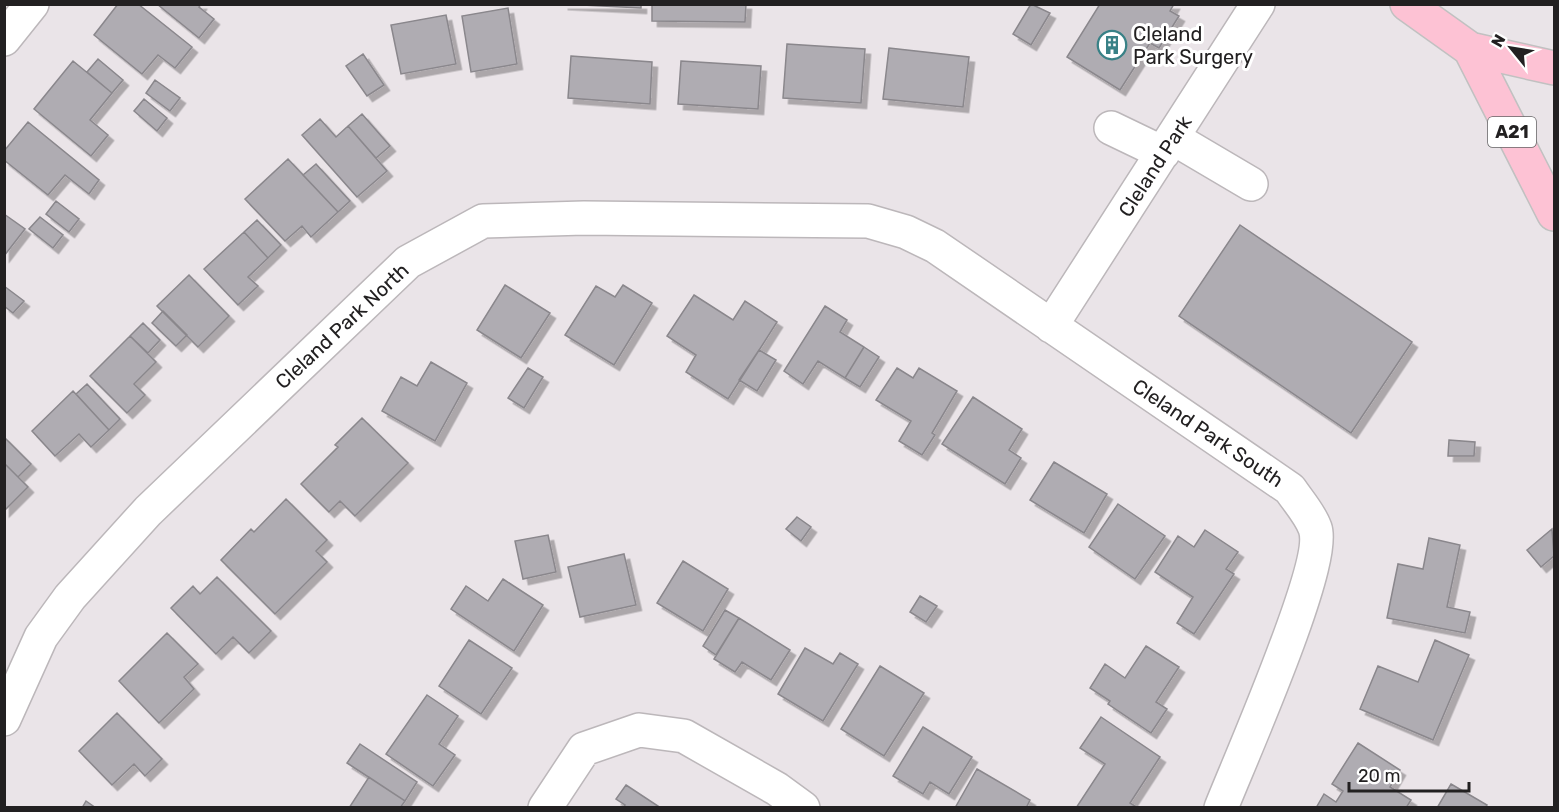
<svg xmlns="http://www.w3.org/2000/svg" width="1559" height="812" viewBox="0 0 1559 812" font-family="Rubik,sans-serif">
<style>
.building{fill:#afacb2;stroke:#8a878c;stroke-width:1.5;filter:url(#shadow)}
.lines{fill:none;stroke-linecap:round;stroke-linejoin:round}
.minor-casing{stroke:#bcb7ba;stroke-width:36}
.major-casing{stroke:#c1c1c1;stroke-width:36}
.minor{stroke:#fff;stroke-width:33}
.major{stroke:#fdc2d4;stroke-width:33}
.labels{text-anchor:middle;stroke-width:6;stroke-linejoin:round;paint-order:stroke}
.shield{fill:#fff;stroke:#646364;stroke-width:1.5}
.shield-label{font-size:18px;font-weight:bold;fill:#222021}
.poi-label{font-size:20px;fill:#222021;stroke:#fff;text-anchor:start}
.street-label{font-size:20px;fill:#222021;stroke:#fff}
</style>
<defs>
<filter id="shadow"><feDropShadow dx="5.5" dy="5.5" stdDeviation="0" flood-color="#0004"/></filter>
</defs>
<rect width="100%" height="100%" fill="#eae4e8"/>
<path class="building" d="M118 4H138L192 47 175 68 158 55 142 74 94 35Z
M157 4H201L199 7 214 19 199 38Z
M562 4H641V8Z
M652 4H746L745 22 652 21Z
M1031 4 1050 13 1031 45 1013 34Z
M1100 4H1174L1170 11 1179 16 1159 48 1150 43 1120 90 1067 57Z
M508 8 517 64 471 72 462 16Z
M446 15 456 64 401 74 391 25Z
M787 44 865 49 861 103 783 98Z
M889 48 969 57 963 107 883 99Z
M363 54 384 85 367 96 346 66Z
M571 56 652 62 650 104 568 98Z
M98 59 123 80 112 93 87 72Z
M73 61 112 93 90 120 108 135 91 156 34 109Z
M681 61 761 66 758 109 678 104Z
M155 80 180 98 170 111 146 93Z
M144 99 167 118 157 131 134 111Z
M362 114 390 146 376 158 348 126Z
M320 119 336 137 348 126 387 171 357 197 302 135Z
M28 122 99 180 89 194 65 175 48 195 4 160V151Z
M288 159 338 212 311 237 302 226 285 241 245 199Z
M316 164 350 201 338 212 303 175Z
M56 201 79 219 69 232 46 214Z
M4 214 25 229 4 256Z
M40 217 63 235 53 248 29 229Z
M257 220 281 245 268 258 244 232Z
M1240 225 1412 342 1351 433 1179 316Z
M244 232 268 258 248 277 258 286 238 305 204 269Z
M189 275 229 316 198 347 157 306Z
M505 285 550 313 521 358 477 330Z
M623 285 652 303 614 365 565 335 596 286 615 297Z
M4 286 24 301 13 313 4 306Z
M694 295 733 320 745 301 777 322 728 399 686 372 696 355 667 336Z
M825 306 847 320 840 332 864 347 845 378 818 361 803 384 784 371Z
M163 311 187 335 176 346 152 323Z
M143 323 160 340 148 353 130 336Z
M130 336 156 362 134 384 145 395 127 413 90 376Z
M864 347 879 357 860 387 845 378Z
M759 350 776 360 757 391 739 380Z
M431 362 467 383 435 441 382 411 401 377 417 386Z
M528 368 543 377 524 408 508 398Z
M897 368 913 378 919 368 957 391 932 433 935 435 922 455 899 441 911 421 876 400Z
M87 384 120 419 109 430 76 394Z
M73 391 109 430 91 447 79 434 55 456 32 431Z
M973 397 1022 429 1009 450 1021 458 1005 484 942 444Z
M362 418 408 463 355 516 340 501 329 512 301 484 338 447 335 445Z
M4 437 31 464 18 477 4 463Z
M1449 440 1475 442 1474 456H1448Z
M1054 462 1107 494 1084 533 1030 500Z
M4 463 28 487 4 511Z
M286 499 327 540 316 551 327 562 275 614 221 560 251 529 254 532Z
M1118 504 1165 536 1135 579 1089 547Z
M797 517 811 527 801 541 786 529Z
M1552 529 1554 556 1541 567 1527 550Z
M1205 530 1238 552 1226 569 1234 574 1194 634 1177 623 1193 597 1155 572 1178 536 1194 547Z
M548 535 556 572 523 579 515 541Z
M1429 538 1460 545 1447 607 1470 612 1465 633 1387 618 1398 564 1423 569Z
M624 554 636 605 580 617 568 567Z
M683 561 728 589 703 631 657 603Z
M217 577 271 631 249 653 233 637 216 654 171 608 193 586 200 594Z
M503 579 543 605 514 651 451 609 466 586 488 601Z
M920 596 937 606 926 622 910 612Z
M725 610 739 618 716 655 703 646Z
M739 618 790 650 771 680 742 662 735 672 714 659Z
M167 633 198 664 184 677 194 689 159 723 119 681Z
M469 640 512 668 481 714 439 686Z
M1435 640 1469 655 1433 740 1360 709 1378 666 1418 682Z
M1146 646 1179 667 1156 702 1167 709 1151 733 1108 704 1110 701 1090 688 1105 664 1125 678Z
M805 648 833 664 840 653 858 664 823 721 778 694Z
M880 666 924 693 884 756 841 729Z
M427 695 458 716 439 744 455 755 433 786 386 754Z
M117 713 162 759 145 776 134 764 112 785 79 751Z
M1101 717 1160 757 1130 803 1138 808H1076L1105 764 1080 748Z
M923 727 972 757 949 794 930 782 923 794 893 776Z
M1358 743 1400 770 1390 787 1411 800 1406 808H1316L1324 794 1336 802 1343 791 1332 784Z
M360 744 417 782 405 801 347 763Z
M977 769 1030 800 1026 808H955Z
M369 777 405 801 400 808H349Z
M1451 784 1487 805 1485 808H1437Z
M626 785 661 808H623L625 805 616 799Z
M86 801 96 808H82Z"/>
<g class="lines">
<g class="minor-casing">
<path id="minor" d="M4 39 32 4
M1111 128 1163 153
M1173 138 1251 184
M1051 326 1258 4
M4 719 41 637 70 597 148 511 408 262 483 221 584 218 868 221 906 232 935 246 1290 489C1298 501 1310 514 1315 528 1328 563 1239 762 1221 808
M545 808 584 749 639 730 684 736 777 789 803 808"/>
</g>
<g class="major-casing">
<path id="major" d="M1407 4 1470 49 1554 68
M1470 49 1554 214"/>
</g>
<use href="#minor" class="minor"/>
<use href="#major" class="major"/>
</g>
<defs>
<g id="building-ring" transform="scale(1.5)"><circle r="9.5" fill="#fff" stroke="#388186" stroke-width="1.5"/><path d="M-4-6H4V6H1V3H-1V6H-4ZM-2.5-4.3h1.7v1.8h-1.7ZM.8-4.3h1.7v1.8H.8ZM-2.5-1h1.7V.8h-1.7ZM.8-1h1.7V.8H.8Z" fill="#388186"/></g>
</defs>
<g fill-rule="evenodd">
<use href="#building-ring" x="1112" y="45"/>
</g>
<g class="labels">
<rect class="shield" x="1488" y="117" width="48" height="30" rx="4.5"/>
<g class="shield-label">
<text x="1512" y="138">A21</text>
</g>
<g class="poi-label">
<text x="1133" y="41">Cleland<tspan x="1133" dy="23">Park Surgery</tspan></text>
</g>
<g class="street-label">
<text transform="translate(1155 166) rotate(-57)" y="7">Cleland Park</text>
<text transform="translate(342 326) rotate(-43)" y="7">Cleland Park North</text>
<text transform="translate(1208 433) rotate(34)" y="7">Cleland Park South</text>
</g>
</g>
<rect width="1559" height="812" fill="none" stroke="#222021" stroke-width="12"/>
<g transform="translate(1511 48) rotate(300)" stroke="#ffffff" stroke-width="4.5" paint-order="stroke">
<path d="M0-4.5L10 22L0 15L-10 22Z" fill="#222021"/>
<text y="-9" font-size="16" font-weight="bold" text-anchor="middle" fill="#222021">N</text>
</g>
<path d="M1349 782v9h120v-9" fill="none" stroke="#222021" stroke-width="3"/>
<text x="1358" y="782" font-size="18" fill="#222021" stroke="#ffffff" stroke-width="4.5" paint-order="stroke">20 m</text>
</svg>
